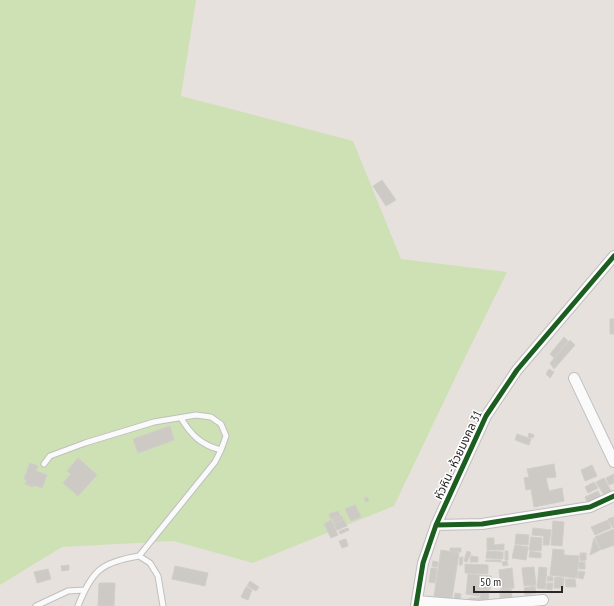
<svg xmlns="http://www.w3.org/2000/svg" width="614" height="606" viewBox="0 0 614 606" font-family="'PT Sans Narrow','Noto Sans Thai',sans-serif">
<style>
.green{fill:#cee1b5}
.building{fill:#cdcac6;stroke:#d1cdc9}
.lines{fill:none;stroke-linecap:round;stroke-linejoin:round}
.service-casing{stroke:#bfbfbf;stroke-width:7}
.minor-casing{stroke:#bfbfbf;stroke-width:12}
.service{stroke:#fbfafa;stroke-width:5}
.minor{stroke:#fbfafa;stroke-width:10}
.cycleway-casing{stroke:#fff;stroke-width:8}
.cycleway{stroke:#1b5e20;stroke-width:5}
.labels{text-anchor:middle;stroke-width:3;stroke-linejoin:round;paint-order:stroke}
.street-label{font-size:12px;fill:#282828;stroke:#fff}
</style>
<rect width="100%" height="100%" fill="#e6e1dd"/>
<path class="green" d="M0 0H196L181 96 353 141 401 259 507 272 458 372 394 506 253 563 173 541 62 547 0 585Z"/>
<path class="building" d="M382 180 396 200 386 206 373 186Z
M610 319H614V334H610Z
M564 337 568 341 554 358 550 354Z
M570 340 575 345 554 369 550 363Z
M549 369 554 372 550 378 546 374Z
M170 426 174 440 138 453 133 439Z
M529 433 534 435 533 438 528 437Z
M517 434 531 439 529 445 515 440Z
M78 458 97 475 78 496 63 483 71 474 67 471Z
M30 463 38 466 36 471 47 475 42 488 33 485V487L25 484 27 480 24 479Z
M554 464 556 477 546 478 549 491 562 488 564 501 534 507 531 489 526 490 524 478 529 477 527 469Z
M592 465 597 476 585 481 581 470Z
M614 474V483L609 485 606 478Z
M604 478 611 491 604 495 596 482Z
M594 482 598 488 588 493 585 487Z
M598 491 601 497 588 503 585 497Z
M367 497 369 501 366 502 364 498Z
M355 505 361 517 351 521 345 509Z
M338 511 340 516 331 519 329 514Z
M342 516 343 520 334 523 333 519Z
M614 517V527L613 528 608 519Z
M331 520 338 535 331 538 324 524Z
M344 520 347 526 337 530 334 524Z
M608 520 611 528 595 535 591 527Z
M553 521 564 522 562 546 551 545Z
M348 528 349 530 340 534 339 531Z
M533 528 551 530 549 545H543L544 536 532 535Z
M614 529V545L601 550 595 537Z
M516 534 529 535 528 545 515 544Z
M531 537 542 538 541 551 529 550Z
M487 538H494V545L504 544V550H487Z
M594 538 600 550 590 555Z
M346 539 348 546 342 548 339 541Z
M515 545 528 547 526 560 512 558Z
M450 548H461V552L450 551Z
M553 549 564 550V555L579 556 577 578 550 575Z
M441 550 459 553 452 598 434 596Z
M467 551 471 553 467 562 464 561Z
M487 551 503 552V559L486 558Z
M505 551H508V560H505Z
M530 551 541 553V558L529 557Z
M580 553H586V560L580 561Z
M471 556 478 557V562H470Z
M460 557H463L462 565H459Z
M486 560H501V562L485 561Z
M433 561 438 562 437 567 432 566Z
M507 561 508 565 503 566 502 562Z
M579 562H585V569H579Z
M465 564 488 565V574L465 573Z
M69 565V570L62 571 61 566Z
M175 566 208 573 205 586 172 579Z
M534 567 536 585 524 586 522 568Z
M539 567 547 568 545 589 537 588Z
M431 568H437L435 583 429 582Z
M512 568 514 588 501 589 499 570Z
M48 569 51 579 37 583 34 572Z
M579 571 585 572 583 579 578 578Z
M468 574 491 576 490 590 480 589 479 596 466 594Z
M548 576 553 577V581H547Z
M555 577 564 578 563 588H554Z
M565 579H575L576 587H566Z
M250 581 259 587 256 591 247 586Z
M99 583H115L114 606H98Z
M547 583H553L552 590 546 589Z
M535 586 536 593 525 595 524 588Z
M246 587 252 590 248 600 241 597Z
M511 589 512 598 500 599V590Z
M481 590 489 591 488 603 469 601V598H480Z
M455 593 461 594 460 601 454 600Z"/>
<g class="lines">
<g class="service-casing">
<path id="service" d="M181 418C191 435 201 445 221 450
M44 464 50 456 85 443 154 422 196 415 211 417 221 424 226 436 221 450 215 462 139 556
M36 606 68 591 84 590
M78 606C92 570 102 562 139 556L150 563 158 576 163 606"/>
</g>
<g class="minor-casing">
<path id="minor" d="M574 378 614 462
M436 525 482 524 590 507 614 496
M417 601 479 606 543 600
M416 606 423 563 436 525 486 416 517 370 614 256"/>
</g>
<use href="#service" class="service"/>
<use href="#minor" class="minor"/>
<g class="cycleway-casing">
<path id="cycleway" d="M436 525 482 524 590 507 614 496
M416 606 423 563 436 525 486 416 517 370 614 256"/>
</g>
<use href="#cycleway" class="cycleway"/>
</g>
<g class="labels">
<g class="street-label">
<text transform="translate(458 455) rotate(-65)" y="4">หัวหิน - ห้วยมงคล 31</text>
</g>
</g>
<path d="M474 586v6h88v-6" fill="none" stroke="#282828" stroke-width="2"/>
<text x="480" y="586" font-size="12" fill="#282828" stroke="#ffffff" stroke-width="3" paint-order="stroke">50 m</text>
</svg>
